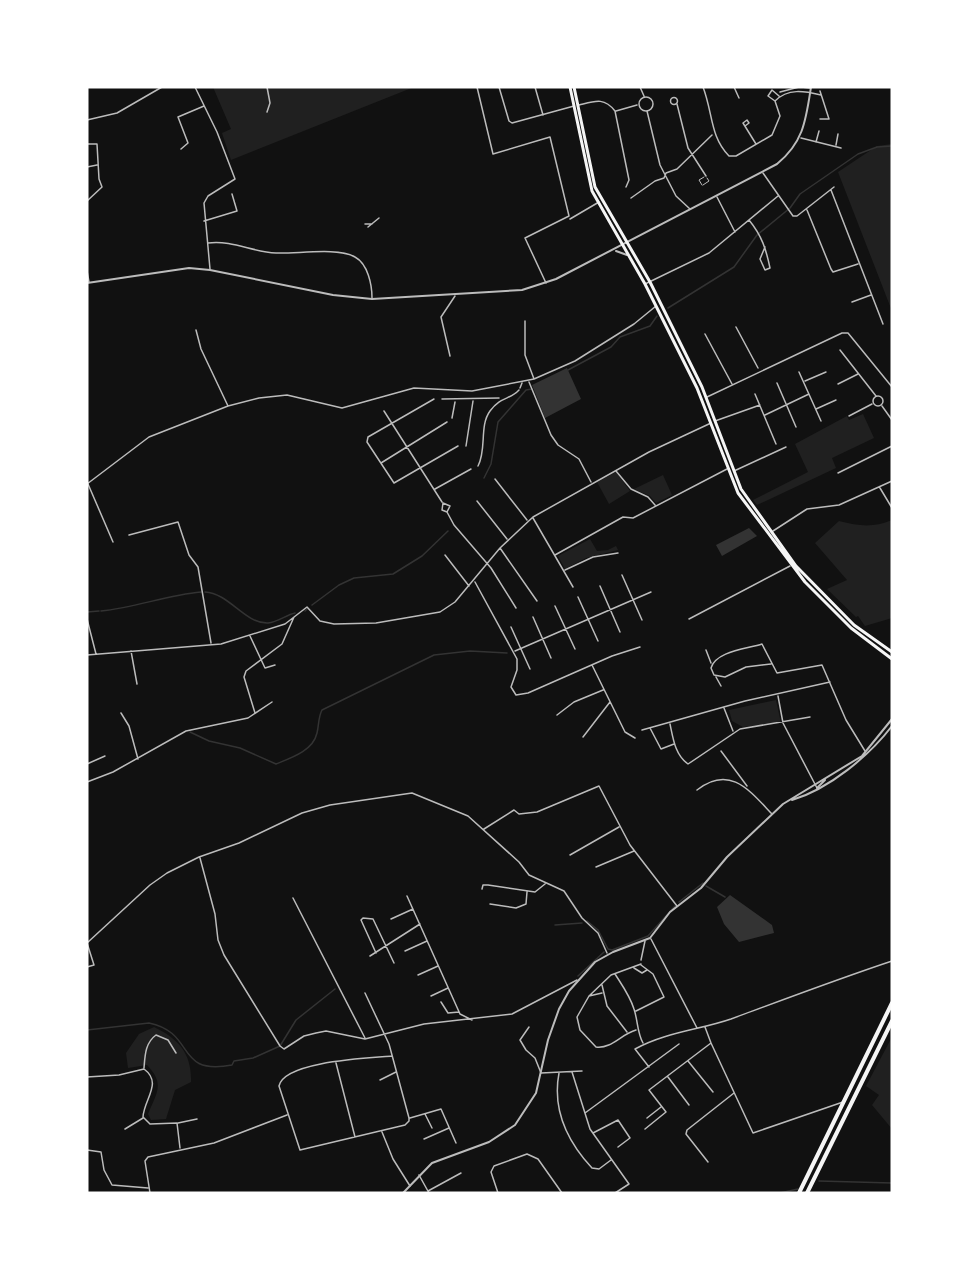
<svg xmlns="http://www.w3.org/2000/svg" width="979" height="1280" viewBox="0 0 979 1280" font-family="'Work Sans',sans-serif">
<style>
.green{fill:#202020}
.water{fill:#333}
.lines{fill:none;stroke-linecap:round;stroke-linejoin:round}
.stream{stroke:#333;stroke-width:1.5}
.service{stroke:#bcbcbc;stroke-width:1}
.pedestrian{stroke:#bcbcbc;stroke-width:1.5}
.minor{stroke:#bcbcbc;stroke-width:1.5}
.tertiary{stroke:#bcbcbc;stroke-width:2}
.secondary{stroke:#f5f5f5;stroke-width:3}
.trunk{stroke:#f5f5f5;stroke-width:4}
</style>
<rect width="100%" height="100%" fill="#111"/>
<path class="green" d="M213 87H414L231 160 222 133 231 129Z
M892 144V311L838 172 877 146Z
M863 414 874 438 832 458 836 468 757 505 753 500 808 472 795 444 847 416 849 420Z
M616 472 630 491 609 504 597 482Z
M663 475 672 495 656 503 650 496 634 489Z
M892 520V618L865 626 858 616 856 617 827 589 847 580 815 543 839 521C859 526 873 528 892 520Z
M590 539 597 551 608 550 616 546 618 550 586 558 565 569 558 556Z
M776 700 781 723 743 727 732 721 729 710Z
M154 1027C179 1039 192 1054 191 1082L175 1090 166 1119 151 1120 148 1114C157 1092 165 1084 147 1065L128 1068 126 1053 139 1034Z
M892 1037V1129L872 1105 879 1095 866 1086Z"/>
<path class="water" d="M567 368 581 399 545 418 532 385Z
M749 528 757 536 722 556 716 545Z
M730 895 772 925 774 933 739 942 724 924 717 907Z"/>
<g class="lines">
<path class="stream" d="M668 308 734 267 757 235 790 208 800 194 858 154 877 147 892 146
M568 370 611 347 620 337 650 326 657 316
M484 478 491 464 498 422 526 390 532 389
M205 592C229 593 245 624 268 623 278 622 286 615 295 613
M312 605 339 585 354 578 393 574 422 556 448 531
M101 611C135 608 166 595 201 592
M305 611 307 609
M87 612 99 611
M190 732 209 741 240 748 276 764C291 758 313 751 317 733 319 725 318 718 322 710L434 655 470 651 507 653
M706 886 725 897
M679 902 703 883
M587 921 598 930 608 949 612 950 648 936 675 906
M555 925 582 923
M578 976 604 952
M87 1030 149 1023C197 1033 174 1076 232 1065L234 1061 253 1058 280 1046 296 1020 335 989
M819 1181 892 1183
M780 1193 798 1189"/>
<path class="service" d="M702 185 699 180 704 177
M703 185 709 181 707 178"/>
<path class="pedestrian" d="M365 224H372
M368 227 379 218"/>
<path class="minor" d="M195 87 217 132 235 179 208 196 204 203 210 269
M267 87 270 103 267 112
M477 87 493 154 550 137 569 216 525 238 546 283
M499 87 509 121 512 123 574 106
M535 87 543 115
M640 87 644 96
M703 87C713 113 710 137 729 156H736L772 135 780 116 775 101
M734 87 739 98
M801 87 810 88
M820 91 829 119H820
M780 92 799 87
M779 96 772 90 768 96 775 101C788 88 804 91 821 95
M639 104a7 7 0 1 1 14 0a7 7 0 1 1-14 0Z
M670.5 101a3.5 3.5 0 1 1 7 0a3.5 3.5 0 1 1-7 0Z
M677 104 688 148 706 176
M579 105C595 101 604 97 615 111L629 180 626 187
M616 111 637 105
M647 111 660 165 676 196 690 209
M87 120 117 113 162 87
M745 126 749 123 747 120 743 123 756 144
M801 138 841 148
M816 142 819 131
M87 144H97L99 179 102 187 87 201
M836 145 838 134
M181 149 188 143 178 117 204 106
M87 167 97 165
M763 173 793 216H797L834 187
M831 190 883 324
M717 197 735 232
M631 198 655 181 664 178 666 173 677 169 712 135
M807 210 831 269 833 272 858 264
M570 219 599 202
M749 220C762 236 766 249 770 268L765 270 760 259 765 247
M204 221 237 211 232 194
M208 243C233 240 252 252 276 253 297 254 338 247 355 257 368 264 372 285 372 298
M87 271 89 282
M645 284 709 253 778 196
M852 302 871 295
M525 321V355L534 379
M736 327 758 368
M196 330 201 349 228 406
M705 334 732 384
M840 350 876 396
M450 356 441 317 455 296
M799 372 821 421
M805 381 826 372
M529 382 551 435 558 445 579 459 591 482
M777 383 796 427
M838 384 858 374
M520 388 522 383
M755 394 776 444
M873 401a5 5 0 1 1 10 0a5 5 0 1 1-10 0Z
M707 397 842 333H848L892 387
M434 399 368 437 367 442 394 483 458 446
M442 399 499 398
M882 406 892 420
M816 409 836 400
M384 411 442 502
M765 415 809 394
M849 416 872 404
M452 418 455 402
M715 421 760 405
M466 446 473 401
M381 463 447 422
M478 466C487 449 479 426 490 411 501 396 510 400 519 390
M616 471 631 489 648 497 655 505
M734 471 786 447
M838 473 892 446
M495 479 527 520
M87 484 149 437 228 406 259 398 287 395 342 408 414 388 472 391 534 379 575 361 634 324 656 306
M88 484 113 542
M880 488 892 508
M435 489 471 469
M477 501 507 539
M447 512 450 506 443 503 442 510 447 512 454 525 491 568 516 608
M533 518 573 587
M773 531 807 509 839 505 892 481
M129 535 178 522 189 555 198 567 211 643
M500 548 537 601
M445 555 469 586
M555 555 623 517 633 518 727 469
M565 570 593 557 618 553
M622 575 642 620
M475 582 517 659V670L511 687 516 695 528 693 612 656 640 647
M600 586 620 632
M578 597 598 641
M555 606 575 649
M533 617 551 658
M87 619 96 654
M689 619 790 566
M511 627 530 669
M250 636 265 668 275 665
M706 650 711 663
M131 651 137 684
M515 651 651 592
M87 655 221 644 285 624 307 607 320 621 334 624 376 623 440 612 455 602 500 548 533 517 649 452 711 423
M771 664 746 667 725 677 714 675 711 668C716 651 747 649 762 644L777 673 822 665 846 720 865 751
M592 665 625 732 635 738
M716 677 721 686
M778 696 783 723 817 788
M724 708 733 731
M121 713 129 726 138 759
M255 713 244 677 246 671 282 644 294 617
M557 715 574 702 603 690
M670 724C673 738 675 755 688 764L740 729 810 717
M650 728 661 749 674 744
M642 730 745 701 830 682
M583 737 610 702
M721 751 747 786
M87 764 105 756
M87 782 113 772 186 731 248 718 272 702
M697 790C730 764 750 791 772 814
M484 829 514 810 519 814 537 812 599 786 630 845 677 906
M570 855 619 827
M200 858 215 914 218 940 224 955 280 1046 284 1049 304 1036 316 1033 326 1031 365 1039 424 1024 512 1014 577 980
M596 867 634 851
M482 889 483 885H488L535 892 545 884
M407 896 460 1014 472 1020
M293 898 365 1038
M490 904 516 908 526 904 527 892
M391 919 413 909
M651 939 697 1028
M87 943 150 885 167 873 199 857 239 843 302 813 330 805 412 793 468 816 519 862 529 875 564 891 582 918 598 933 607 953
M405 951 427 941
M376 953 361 920 363 918 373 919 394 963
M370 956 420 924
M641 960 645 941
M87 967 94 965 87 943
M634 968 642 973 647 970
M615 974C622 985 630 996 634 1009 638 1021 637 1032 643 1043
M418 975 438 966
M602 985 607 1006 627 1032
M365 993 389 1044 409 1118V1121L405 1125 300 1150 279 1086C284 1061 370 1058 392 1056
M431 996 448 988
M589 996 602 993
M441 1002 448 1013 459 1012
M636 1011 664 997 653 974 641 965
M529 1027 520 1040 526 1050 535 1058 541 1073 582 1071
M636 1030C621 1034 612 1049 596 1047L580 1030 577 1017 589 996 611 975 641 964
M711 1043 753 1133 843 1102
M688 1061 713 1092
M336 1063 355 1137
M649 1067 635 1049C666 1032 699 1030 731 1019 785 999 838 979 892 961
M144 1068C145 1056 145 1043 156 1035L168 1040 176 1053
M572 1072 590 1129 629 1184 615 1193
M559 1073C552 1110 567 1141 592 1168L599 1169 611 1160
M87 1077 119 1075 144 1069C163 1083 144 1099 143 1117L150 1124 177 1123 180 1148
M668 1077 689 1105
M380 1080 396 1072
M585 1113 679 1044
M425 1114 432 1128
M410 1118 441 1109 456 1143
M647 1118 661 1107
M178 1123 197 1119
M125 1129 143 1118
M645 1129 666 1112 649 1090 711 1043 705 1027
M382 1132 393 1159 410 1186
M593 1133 618 1120 630 1138 618 1147
M424 1139 449 1128
M87 1150 101 1152 104 1170 112 1185 148 1188
M708 1162 686 1134 687 1130 734 1093
M419 1175 429 1193
M428 1191 461 1173
M150 1193 145 1161 148 1157 214 1143 287 1115
M498 1193 491 1172 494 1166 527 1154 538 1159 562 1193"/>
<path class="tertiary" d="M616 251 627 255
M87 283 189 268 210 270 333 295 372 299 522 290 556 279 777 164C804 142 806 119 811 87
M817 788 825 780
M792 800C829 789 869 756 892 726
M403 1193 432 1163 489 1142 515 1125 536 1093 548 1040 559 1009 569 991 595 962 613 952 650 938 670 912 701 888 727 857 783 804 862 756 892 719"/>
<path class="secondary" d="M570 87 592 191 645 284 697 388 738 493 805 582 851 628 892 659
M574 87 595 187 650 282 702 387 741 489 796 566 854 625 892 652"/>
<path class="trunk" d="M799 1193 892 1003
M807 1193 892 1021"/>
</g>
<rect width="979" height="1280" fill="none" stroke="#ffffff" stroke-width="177"/>
</svg>
